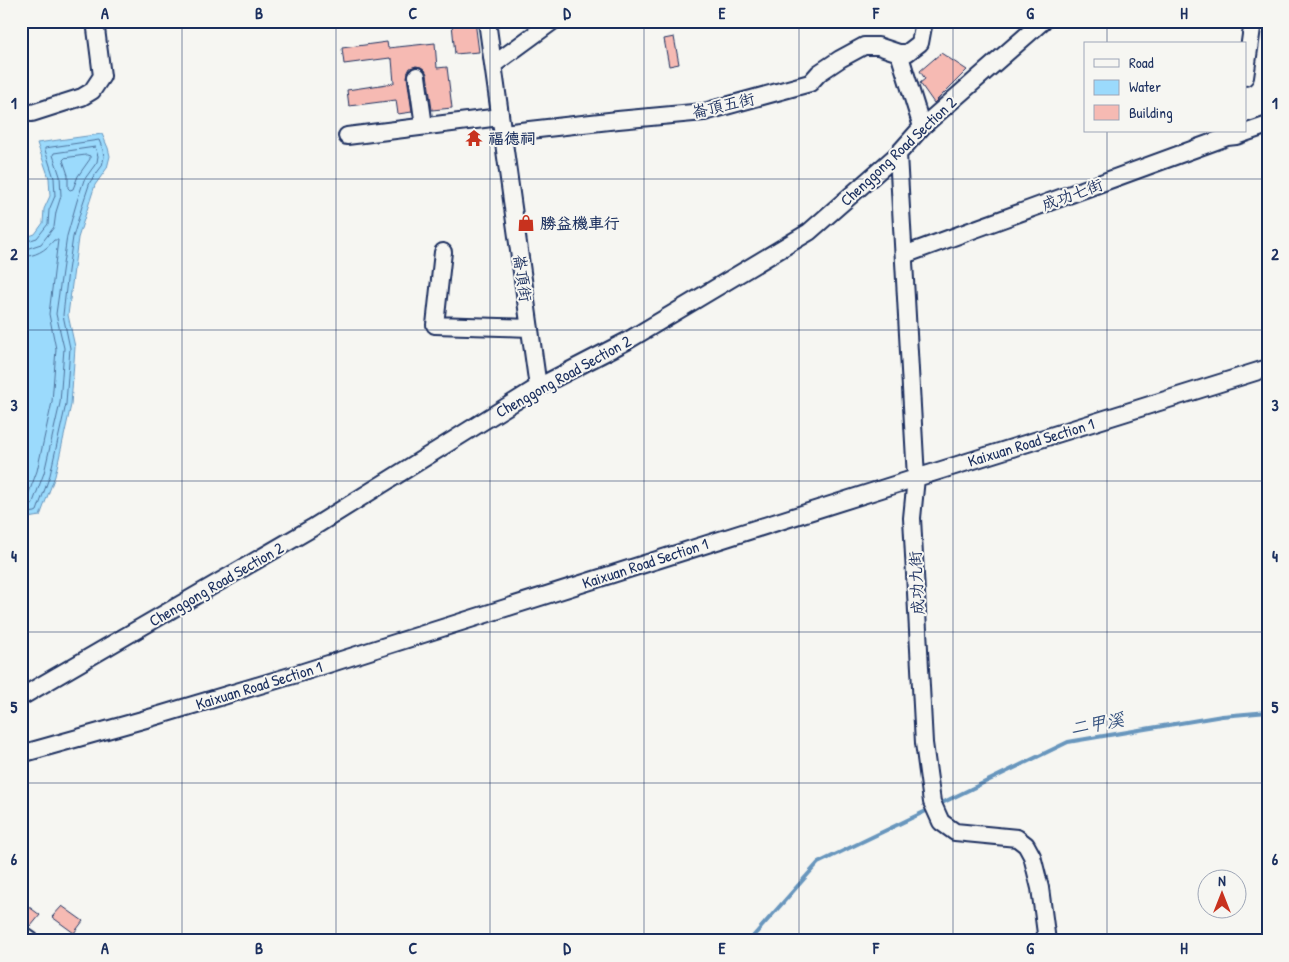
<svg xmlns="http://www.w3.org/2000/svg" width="1289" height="962" viewBox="0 0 1289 962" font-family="'Patrick Hand','LXGW WenKai TC',sans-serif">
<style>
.water{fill:#9bdafc;stroke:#6896bd}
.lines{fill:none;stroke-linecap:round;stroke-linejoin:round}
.shore{stroke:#4e739d;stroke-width:1}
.stream{stroke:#6896bd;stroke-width:4}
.building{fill:#f6bab3;stroke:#1b2f5e}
.minor-casing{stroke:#1b2f5e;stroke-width:20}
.minor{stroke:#f6f6f2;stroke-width:16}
.grid{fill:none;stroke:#1b2f5e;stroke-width:1;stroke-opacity:0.55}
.labels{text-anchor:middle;stroke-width:4;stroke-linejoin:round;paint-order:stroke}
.street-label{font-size:16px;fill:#1b2f5e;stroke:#f6f6f2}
.poi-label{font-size:16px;font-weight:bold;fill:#1b2f5e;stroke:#f6f6f2;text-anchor:start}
.water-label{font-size:18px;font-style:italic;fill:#35517e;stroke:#f6f6f2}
.neatline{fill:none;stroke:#1b2f5e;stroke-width:2}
.grid-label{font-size:16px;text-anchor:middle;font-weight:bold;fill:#1b2f5e}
</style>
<rect width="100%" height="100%" fill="#f6f6f2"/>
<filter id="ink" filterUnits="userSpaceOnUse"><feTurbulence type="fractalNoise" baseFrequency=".02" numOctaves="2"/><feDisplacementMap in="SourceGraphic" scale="10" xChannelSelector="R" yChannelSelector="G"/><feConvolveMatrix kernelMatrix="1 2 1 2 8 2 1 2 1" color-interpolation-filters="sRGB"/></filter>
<g filter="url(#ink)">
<path class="water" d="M102 134 108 148 110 156 107 168 95 185 78 238 68 315 75 347 71 405 55 476 40 516 21 519V239L35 234 43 223 44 209 50 196 49 178 37 143Z"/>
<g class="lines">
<path class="shore" d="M87 155 90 156V159L78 176 73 189 70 190 68 188V175L63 160 65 158Z
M21 243 37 238 48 224 49 210 55 196 54 178 45 150V148L99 140 103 150 104 157 102 166 90 182 83 203 73 237 68 271 63 315 70 348 66 404 50 475 37 511 35 512 21 514
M21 250 26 249 41 244 54 227 56 212 61 196 60 176 53 155 54 153 95 147 98 156 97 162 84 180 77 201 67 236 56 314 64 348 60 403 44 473 32 505 21 507
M21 257C36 256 45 251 54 240H58L49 314 56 349 52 402 37 471 27 498 21 500"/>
<path class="stream" d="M944 802 1068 742 1222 716 1268 712
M749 941 818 863 926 811"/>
</g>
<path class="building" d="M475 21 479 52 455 54 452 24Z
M674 37 679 64 669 66 664 39Z
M387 42 388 48 435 43 437 68 447 67 452 108 432 110 427 74 425 70 421 67 416 66 410 68 408 72 407 77 412 112 398 114 396 100 349 106 347 90 394 83 392 59H390V58L344 64 342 48Z
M941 53 967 70 934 103 920 83 925 79 920 71Z
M21 901 40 915 31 926 21 919Z
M62 906 83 921 74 933 52 917Z"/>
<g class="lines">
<g class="minor-casing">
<path id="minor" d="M487 21 538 387
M493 65 553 21
M417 76 424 126
M1245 77 1253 21
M21 112 32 113 82 97 92 91 102 76 95 21
M922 127 899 53H907L920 43 924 21
M503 133 618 120 704 112 810 83 819 73 840 59 864 46H878L899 53
M347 136 500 117
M1236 136 1268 125
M898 154 916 478 912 518 924 743 932 802 941 822 955 832 1017 838 1026 845 1032 856 1040 888 1047 941
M443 252 435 325 530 328
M904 255 1227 137 1236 136 1237 131
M21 697 312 528 538 387 627 341 809 232 898 154 922 127 1043 21
M21 754 153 717 300 673 916 478 1268 368
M21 934 31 941"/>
</g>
<use href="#minor" class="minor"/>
</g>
</g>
<path class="grid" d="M182 21V941M336 21V941M490 21V941M644 21V941M799 21V941M953 21V941M1107 21V44M1107 131V941M21 179H1268M21 330H1268M21 481H1268M21 632H1268M21 783H1268"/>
<defs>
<g id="temple-bare" transform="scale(1.35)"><path d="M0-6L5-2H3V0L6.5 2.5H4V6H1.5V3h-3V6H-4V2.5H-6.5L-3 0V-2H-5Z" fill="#c8321e" stroke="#f6f6f2" stroke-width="2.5" paint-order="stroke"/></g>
<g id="shop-bare" transform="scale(1.35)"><path d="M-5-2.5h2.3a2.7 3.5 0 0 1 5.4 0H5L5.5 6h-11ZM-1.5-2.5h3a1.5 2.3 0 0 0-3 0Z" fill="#c8321e" stroke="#f6f6f2" stroke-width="2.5" paint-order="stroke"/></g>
</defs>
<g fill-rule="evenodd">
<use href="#temple-bare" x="474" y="138"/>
<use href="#shop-bare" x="526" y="223"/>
</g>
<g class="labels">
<g class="street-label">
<text transform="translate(723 105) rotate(-13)" y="6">崙頂五街</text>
<text transform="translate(898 151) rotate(-43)" y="6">Chenggong Road Section 2</text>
<text transform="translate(1072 194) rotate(-20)" y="6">成功七街</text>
<text transform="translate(523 278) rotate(82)" y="6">崙頂街</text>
<text transform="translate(563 376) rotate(-29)" y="6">Chenggong Road Section 2</text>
<text transform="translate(1031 442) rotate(-17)" y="6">Kaixuan Road Section 1</text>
<text transform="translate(645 563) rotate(-18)" y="6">Kaixuan Road Section 1</text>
<text transform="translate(916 583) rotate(-93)" y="6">成功九街</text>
<text transform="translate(216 584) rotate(-30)" y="6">Chenggong Road Section 2</text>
<text transform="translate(259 685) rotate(-17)" y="6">Kaixuan Road Section 1</text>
</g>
<g class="poi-label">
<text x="488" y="144">福德祠</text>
<text x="540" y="229">勝益機車行</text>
</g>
<g class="water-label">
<text transform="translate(1097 724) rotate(-10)" y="6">二甲溪</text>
</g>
</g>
<rect width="1289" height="962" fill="none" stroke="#f6f6f2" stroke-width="55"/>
<rect x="1084" y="42" width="162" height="90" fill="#f6f6f2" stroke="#9ea6b7"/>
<rect x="1094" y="59" width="25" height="8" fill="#f6f6f2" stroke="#9ea6b7"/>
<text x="1129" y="68" font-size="15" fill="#1b2f5e">Road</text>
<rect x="1094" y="80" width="25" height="15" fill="#9bdafc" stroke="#9ea6b7"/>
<text x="1129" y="92" font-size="15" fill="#1b2f5e">Water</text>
<rect x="1094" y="105" width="25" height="15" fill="#f6bab3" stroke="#9ea6b7"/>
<text x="1129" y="118" font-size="15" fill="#1b2f5e">Building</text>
<g transform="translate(1222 894)"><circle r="24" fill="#f6f6f2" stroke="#9ea6b7"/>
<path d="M0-4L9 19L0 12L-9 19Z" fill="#c8321e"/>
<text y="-8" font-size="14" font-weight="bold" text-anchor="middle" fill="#1b2f5e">N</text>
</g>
<rect x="28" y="28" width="1234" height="906" class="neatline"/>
<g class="grid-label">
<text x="105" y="19">A</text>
<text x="259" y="19">B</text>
<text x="413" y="19">C</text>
<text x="567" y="19">D</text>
<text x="722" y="19">E</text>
<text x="876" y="19">F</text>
<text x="1030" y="19">G</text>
<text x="1184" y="19">H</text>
<text x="14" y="109">1</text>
<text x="1275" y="109">1</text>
<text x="14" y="260">2</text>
<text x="1275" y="260">2</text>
<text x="14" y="411">3</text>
<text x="1275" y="411">3</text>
<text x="14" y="562">4</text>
<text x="1275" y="562">4</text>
<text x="14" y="713">5</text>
<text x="1275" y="713">5</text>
<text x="14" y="865">6</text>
<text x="1275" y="865">6</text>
<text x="105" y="954">A</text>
<text x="259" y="954">B</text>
<text x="413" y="954">C</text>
<text x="567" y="954">D</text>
<text x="722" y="954">E</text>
<text x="876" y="954">F</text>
<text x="1030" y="954">G</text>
<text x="1184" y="954">H</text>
</g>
</svg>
